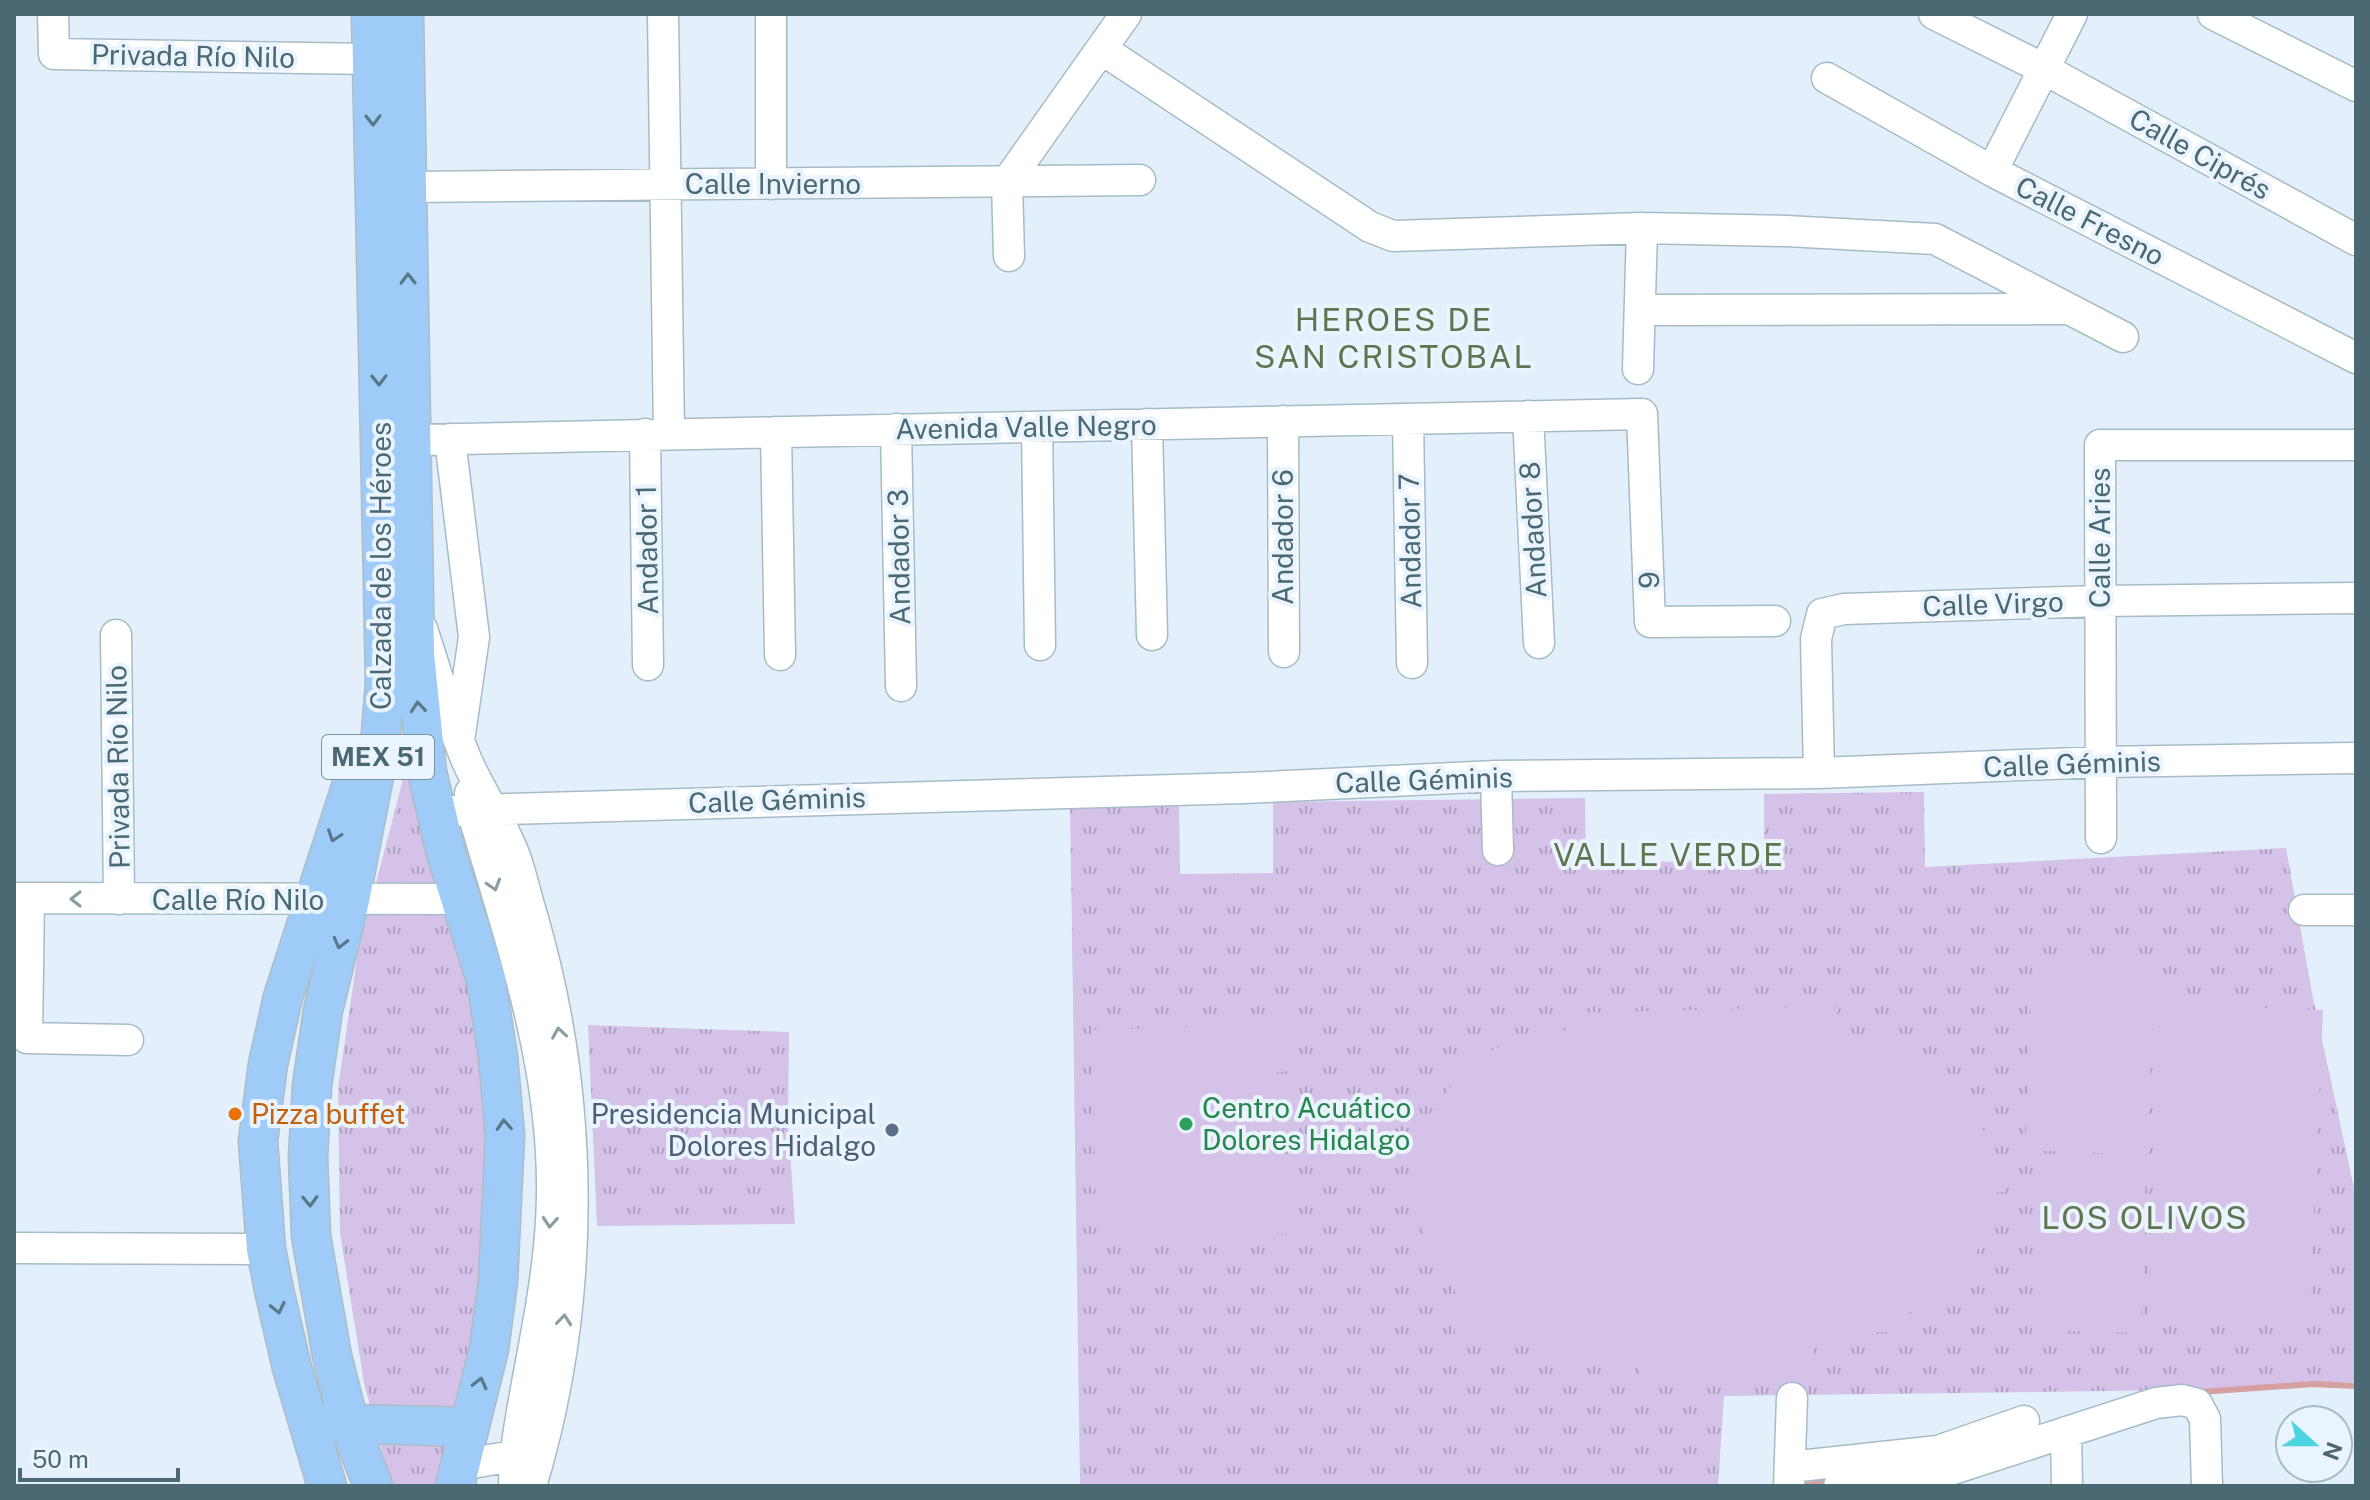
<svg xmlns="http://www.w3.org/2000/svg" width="2370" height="1500" viewBox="0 0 2370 1500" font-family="'Public Sans',sans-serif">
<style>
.grass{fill:url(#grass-tufts)}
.garden{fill:#d4c2e8}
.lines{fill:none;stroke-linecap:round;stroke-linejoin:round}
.stream{stroke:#d5a09f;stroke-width:6}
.minor-casing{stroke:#a5bcc7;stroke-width:33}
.major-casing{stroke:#afbdc1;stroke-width:41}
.minor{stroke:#fff;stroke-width:30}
.major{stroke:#9ecbf8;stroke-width:38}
.oneway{stroke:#577886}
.oneway2{stroke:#899ea3}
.food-dot{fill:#e8710a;stroke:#e9f4fe;stroke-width:3}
.leisure-dot{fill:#2e9e5b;stroke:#e9f4fe;stroke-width:3}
.service-dot{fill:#5c6f8a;stroke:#e9f4fe;stroke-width:3}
.labels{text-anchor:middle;stroke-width:8;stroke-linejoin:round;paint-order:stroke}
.shield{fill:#e9f4fe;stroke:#7a939c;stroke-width:2}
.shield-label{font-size:26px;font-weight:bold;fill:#4a6972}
.street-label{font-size:28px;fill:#4a6972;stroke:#e9f4fe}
.leisure-label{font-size:28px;fill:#27864d;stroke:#e9f4fe;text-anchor:start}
.food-label{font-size:28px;fill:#c56008;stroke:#e9f4fe;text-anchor:start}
.service-label{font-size:28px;fill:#4e5e75;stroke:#e9f4fe;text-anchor:end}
.quarter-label{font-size:32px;letter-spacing:2px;fill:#617451;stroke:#e9f4fe}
</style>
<defs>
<pattern id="grass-tufts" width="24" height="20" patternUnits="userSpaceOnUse" patternTransform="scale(2)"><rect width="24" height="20" fill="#d4c2e8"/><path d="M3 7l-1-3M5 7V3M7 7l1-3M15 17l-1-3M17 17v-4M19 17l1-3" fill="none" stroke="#aea2c0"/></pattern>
</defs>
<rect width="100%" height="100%" fill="#e3f0fb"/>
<path class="grass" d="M410 669 457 896 499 1139 451 1486H391L364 1383 340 1233 338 1088 358 952 402 783Z
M1924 792 1925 867 2286 848 2312 993 2356 1197V1382L2184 1390 1724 1396 1718 1486H1080L1070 798 1179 797 1180 874 1273 873V802L1585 798 1586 863 1764 860V794Z
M588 1025 789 1032 788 1121 795 1224 597 1226Z"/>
<path class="garden" d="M2033 957 2155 962 2147 1155 2025 1150Z
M2162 1004 2323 1010 2309 1323 2148 1316Z
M1834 1006 1839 1027 1852 1035 1885 1042 1964 1095 1987 1137 1989 1175H2002L2003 1192 1992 1193C1994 1249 1948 1304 1894 1318V1332H1852V1348H1814L1813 1384H1640L1639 1355 1552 1354 1551 1341H1455V1289L1431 1254 1413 1190 1416 1158 1428 1116 1471 1060 1530 1032 1569 1030V1013Z
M1292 1024 1293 1071 1277 1072 1280 1176 1292 1177 1294 1233 1097 1239 1091 1030Z
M2037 1164 2146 1167 2141 1333 2032 1330Z"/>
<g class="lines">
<path class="stream" d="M2200 1392 2313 1384 2356 1386
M1801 1486 1831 1482"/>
<g class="minor-casing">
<path id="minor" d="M53 14 54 54 372 59
M663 14 669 434
M771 14V184
M1934 14 2044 69 2356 240
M2213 14 2356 86
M1103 50 1370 227 1393 236 1642 228 1786 231 1935 239 2123 337
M1827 78 1992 171 2356 358
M1992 171 2072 14
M407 187 1140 180
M1009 256 1007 182 1126 14
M1640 310 2066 309
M1638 369 1642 228
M1528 416 1539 643
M1408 419 1412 663
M1283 421 1284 652
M1147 424 1152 635
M1037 427 1040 645
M896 429 901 686
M776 432 780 655
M645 434 648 665
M450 439 474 637 460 734
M411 440 1642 414 1650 622 1775 621
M422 629C437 673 449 719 467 761 481 793 501 821 514 854 521 872 525 893 531 912 586 1097 587 1301 531 1486
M116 635 119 899
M1819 773 1816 639 1822 614 1844 609 2100 601 2356 598
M1496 776 1498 850
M470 793 472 810C511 944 560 1078 551 1221 548 1275 537 1330 527 1383 521 1418 514 1451 514 1486
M436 811 1244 788 1496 776 1819 773 2100 762 2356 758
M2101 838 2100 445H2356
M14 898 462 899
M29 899 27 1038 128 1040
M2304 910H2356
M14 1248 266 1249
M2066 1432 2067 1486
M460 1465 531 1453
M1790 1467 1938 1451 2024 1421
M1789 1486 1792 1398
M1839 1486 1928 1475 1953 1469 2156 1403 2182 1400 2197 1404 2205 1419 2207 1486"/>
</g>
<g class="major-casing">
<path id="major" d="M371 14 385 682 380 745 350 900 323 1010 312 1086 308 1157 311 1236 332 1356 349 1423 373 1486
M404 14 415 655 427 772 446 853 486 980 498 1057 505 1135 498 1282 489 1349 455 1486
M327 1423 469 1427
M327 1486 292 1368 274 1290 266 1249 258 1141 268 1064 283 997 352 784"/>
</g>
<use href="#minor" class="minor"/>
<use href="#major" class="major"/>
</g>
<defs><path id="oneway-chevron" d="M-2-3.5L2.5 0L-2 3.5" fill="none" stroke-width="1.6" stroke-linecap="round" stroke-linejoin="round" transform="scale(2)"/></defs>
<g class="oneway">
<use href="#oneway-chevron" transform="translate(373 120) rotate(89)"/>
<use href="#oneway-chevron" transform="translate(408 279) rotate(-91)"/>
<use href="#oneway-chevron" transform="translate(379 380) rotate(89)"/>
<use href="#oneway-chevron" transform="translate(418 707) rotate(-95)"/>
<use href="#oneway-chevron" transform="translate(334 836) rotate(109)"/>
<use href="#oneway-chevron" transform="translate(340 943) rotate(104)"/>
<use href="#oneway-chevron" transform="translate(504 1125) rotate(-94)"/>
<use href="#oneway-chevron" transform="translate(310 1201) rotate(88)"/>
<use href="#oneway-chevron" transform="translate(278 1308) rotate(77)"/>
<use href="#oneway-chevron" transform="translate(480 1383) rotate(-76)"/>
</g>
<g class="oneway2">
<use href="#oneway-chevron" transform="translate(494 885) rotate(73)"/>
<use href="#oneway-chevron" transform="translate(76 899) rotate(-180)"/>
<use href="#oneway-chevron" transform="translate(559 1033) rotate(-99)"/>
<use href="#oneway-chevron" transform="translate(550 1222) rotate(94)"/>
<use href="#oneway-chevron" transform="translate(564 1320) rotate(-84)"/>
</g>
<circle class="food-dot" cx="235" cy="1114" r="8"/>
<circle class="leisure-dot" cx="1186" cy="1124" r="8"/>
<circle class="service-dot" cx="892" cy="1130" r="8"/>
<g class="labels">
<rect class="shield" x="322" y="735" width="112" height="44" rx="6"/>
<g class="shield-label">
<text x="378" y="766">MEX 51</text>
</g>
<g class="street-label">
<text transform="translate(193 56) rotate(1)" y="10">Privada Río Nilo</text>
<text transform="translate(2200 154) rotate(29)" y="10">Calle Ciprés</text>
<text x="773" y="194">Calle Invierno</text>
<text transform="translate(2090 221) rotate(27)" y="10">Calle Fresno</text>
<text transform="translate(1026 427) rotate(-1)" y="10">Avenida Valle Negro</text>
<text transform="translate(1533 530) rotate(-93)" y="10">Andador 8</text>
<text transform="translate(1283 537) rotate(-90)" y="10">Andador 6</text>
<text transform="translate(2100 538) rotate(-90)" y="10">Calle Aries</text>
<text transform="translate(1410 541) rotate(-91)" y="10">Andador 7</text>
<text transform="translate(647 550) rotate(-91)" y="10">Andador 1</text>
<text transform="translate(899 557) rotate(-91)" y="10">Andador 3</text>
<text transform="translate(381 566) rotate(-90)" y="10">Calzada de los Héroes</text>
<text transform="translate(1649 580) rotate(-92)" y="10">9</text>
<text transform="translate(1993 604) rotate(-2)" y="10">Calle Virgo</text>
<text transform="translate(2072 764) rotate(-2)" y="10">Calle Géminis</text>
<text transform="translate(118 767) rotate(-91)" y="10">Privada Río Nilo</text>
<text transform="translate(1424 780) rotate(-2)" y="10">Calle Géminis</text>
<text transform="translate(777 800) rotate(-2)" y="10">Calle Géminis</text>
<text x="238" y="910">Calle Río Nilo</text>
</g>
<g class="leisure-label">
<text x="1202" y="1118">Centro Acuático<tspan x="1202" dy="32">Dolores Hidalgo</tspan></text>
</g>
<g class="food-label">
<text x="251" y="1124">Pizza buffet</text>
</g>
<g class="service-label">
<text x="876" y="1124">Presidencia Municipal<tspan x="876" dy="32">Dolores Hidalgo</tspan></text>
</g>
<g class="quarter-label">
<text x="1394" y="331">HEROES DE<tspan x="1394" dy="37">SAN CRISTOBAL</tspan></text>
<text x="1669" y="866">VALLE VERDE</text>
<text x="2145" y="1229">LOS OLIVOS</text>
</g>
</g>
<rect width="2370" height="1500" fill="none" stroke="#4a6972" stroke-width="32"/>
<g transform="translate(2314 1444) rotate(111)"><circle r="38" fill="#e9f4fe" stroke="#a9bcc6" stroke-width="2"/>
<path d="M0-6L14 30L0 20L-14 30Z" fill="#4cd4e1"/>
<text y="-12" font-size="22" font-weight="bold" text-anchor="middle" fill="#4a6972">N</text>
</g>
<path d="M20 1468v12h158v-12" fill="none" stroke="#4a6972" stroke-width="4"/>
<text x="32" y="1468" font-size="24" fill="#4a6972" stroke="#e9f4fe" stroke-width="6" paint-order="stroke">50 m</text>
</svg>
